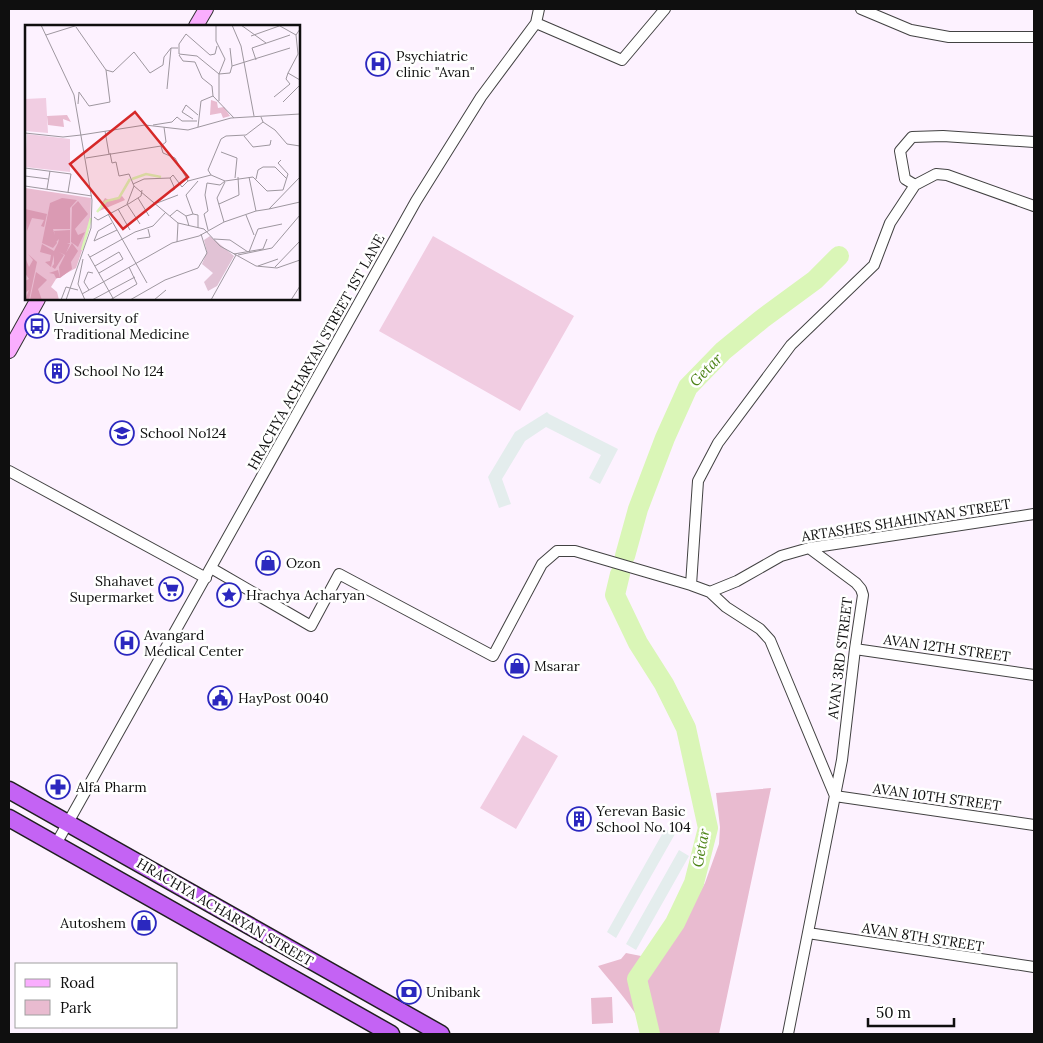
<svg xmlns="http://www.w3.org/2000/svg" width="1043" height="1043" viewBox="0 0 1043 1043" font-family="Lora,serif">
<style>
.industrial{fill:#e4eded}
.green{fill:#e9bbd0}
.pitch{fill:#f1cde2}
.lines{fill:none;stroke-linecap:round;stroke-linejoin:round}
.river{stroke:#daf6b7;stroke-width:20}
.minor-casing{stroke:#424242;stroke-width:12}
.secondary-casing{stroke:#313131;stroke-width:16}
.trunk-casing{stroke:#202020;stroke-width:19}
.minor{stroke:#fff;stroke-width:10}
.secondary{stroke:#faaefe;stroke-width:14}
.trunk{stroke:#c463f4;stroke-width:16}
.labels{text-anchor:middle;stroke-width:5;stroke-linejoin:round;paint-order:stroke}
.poi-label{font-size:14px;fill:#0f0f0f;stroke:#fff;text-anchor:start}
.street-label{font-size:14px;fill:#0f0f0f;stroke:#fff}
.water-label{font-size:15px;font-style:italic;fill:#4d8417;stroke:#fff}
.inset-river{fill:none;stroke:#daf6b7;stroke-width:2.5}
.inset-road{fill:none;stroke:#9e979f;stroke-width:1}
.view{fill:#d62828;fill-opacity:0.15;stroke:#d62828;stroke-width:2.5}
.inset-edge{fill:none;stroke:#0f0f0f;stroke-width:2.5}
</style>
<rect width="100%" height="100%" fill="#fdf2ff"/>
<path class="industrial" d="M547 412 549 414 618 449 600 484 589 478 601 455 546 427 525 441 502 479 511 504 499 508 488 477 515 432Z
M665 829 675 834 616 938 607 932Z
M679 850 689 856 636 950 626 944Z"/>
<path class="green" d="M224 586 239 594 235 603 219 595Z
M771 788 719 1034H645C639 1012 613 985 598 966L621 959 626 953 656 959 679 931 705 883 719 844 720 827 716 793Z
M612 997 613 1023 592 1024 591 998Z"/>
<path class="pitch" d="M433 236 574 316 520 411 379 331Z
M523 735 558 756 516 829 480 808Z"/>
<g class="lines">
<path class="river" d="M625 556 638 509 665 438 688 387 723 351 762 319 815 280 839 256
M620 574 615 595 638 643 664 684 686 728 708 828 694 883 675 923 637 979 650 1034"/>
<g class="minor-casing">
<path id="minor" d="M861 9 911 30 949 37H1034
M536 23 622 60 665 9
M915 185 905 179 900 151 912 137 943 136 1034 142
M9 471 206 578
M211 568 311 626 339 574 493 656 542 564 557 551H575L691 585 710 592 737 581 781 556 809 548 1034 514
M691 585 698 481 718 443 791 345 874 265 890 223 915 185 936 174 947 175 1034 206
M710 592 726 607 760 629 770 640 835 796 1034 825
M855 649 1034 675
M56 844 416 201 481 97 536 23 539 9
M808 933 1034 967
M788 1034 842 760 855 649 863 595 861 589 856 583 809 548"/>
</g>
<g class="secondary-casing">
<path id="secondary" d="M196 26 206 9
M9 351 38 299"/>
</g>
<g class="trunk-casing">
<path id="trunk" d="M9 790 441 1034
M9 818 391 1034"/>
</g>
<use href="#minor" class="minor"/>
<use href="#secondary" class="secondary"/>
<use href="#trunk" class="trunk"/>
</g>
<defs>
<g id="hospital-ring" transform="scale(1.25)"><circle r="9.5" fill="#fff" stroke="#2b28bf" stroke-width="1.5"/><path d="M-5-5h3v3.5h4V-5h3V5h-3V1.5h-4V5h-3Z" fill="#2b28bf"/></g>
<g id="bus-ring" transform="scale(1.25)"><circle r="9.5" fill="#fff" stroke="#2b28bf" stroke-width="1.5"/><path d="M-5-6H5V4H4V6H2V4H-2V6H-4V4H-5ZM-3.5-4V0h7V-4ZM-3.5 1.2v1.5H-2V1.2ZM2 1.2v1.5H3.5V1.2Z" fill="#2b28bf"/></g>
<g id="building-ring" transform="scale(1.25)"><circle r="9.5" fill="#fff" stroke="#2b28bf" stroke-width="1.5"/><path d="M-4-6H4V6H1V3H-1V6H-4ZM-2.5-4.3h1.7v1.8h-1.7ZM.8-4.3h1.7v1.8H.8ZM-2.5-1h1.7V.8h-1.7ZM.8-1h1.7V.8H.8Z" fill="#2b28bf"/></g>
<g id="school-ring" transform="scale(1.25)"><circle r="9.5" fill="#fff" stroke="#2b28bf" stroke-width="1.5"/><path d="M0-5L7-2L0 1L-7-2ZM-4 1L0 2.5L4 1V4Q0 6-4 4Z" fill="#2b28bf"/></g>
<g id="shop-ring" transform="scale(1.25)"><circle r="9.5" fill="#fff" stroke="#2b28bf" stroke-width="1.5"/><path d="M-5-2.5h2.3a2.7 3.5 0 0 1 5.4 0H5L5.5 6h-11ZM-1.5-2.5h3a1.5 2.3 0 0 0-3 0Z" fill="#2b28bf"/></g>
<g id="supermarket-ring" transform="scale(1.25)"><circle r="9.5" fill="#fff" stroke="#2b28bf" stroke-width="1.5"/><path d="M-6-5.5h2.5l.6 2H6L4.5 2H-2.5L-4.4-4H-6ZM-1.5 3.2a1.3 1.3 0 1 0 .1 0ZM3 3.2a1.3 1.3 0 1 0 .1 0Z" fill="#2b28bf"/></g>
<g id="sight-ring" transform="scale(1.25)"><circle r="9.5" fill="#fff" stroke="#2b28bf" stroke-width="1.5"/><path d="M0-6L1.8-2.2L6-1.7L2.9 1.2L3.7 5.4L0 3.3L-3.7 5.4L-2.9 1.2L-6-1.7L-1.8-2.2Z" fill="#2b28bf"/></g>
<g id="civic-ring" transform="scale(1.25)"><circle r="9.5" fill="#fff" stroke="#2b28bf" stroke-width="1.5"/><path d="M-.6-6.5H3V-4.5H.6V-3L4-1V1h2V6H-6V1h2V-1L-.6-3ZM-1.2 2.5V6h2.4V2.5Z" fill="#2b28bf"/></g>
<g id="pharmacy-ring" transform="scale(1.25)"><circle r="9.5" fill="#fff" stroke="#2b28bf" stroke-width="1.5"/><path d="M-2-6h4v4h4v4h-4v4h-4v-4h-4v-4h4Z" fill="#2b28bf"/></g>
<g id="bank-ring" transform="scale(1.25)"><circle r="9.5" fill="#fff" stroke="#2b28bf" stroke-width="1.5"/><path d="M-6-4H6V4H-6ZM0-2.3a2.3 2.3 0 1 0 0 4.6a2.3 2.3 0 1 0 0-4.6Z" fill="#2b28bf"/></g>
</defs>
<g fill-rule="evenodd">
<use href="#hospital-ring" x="378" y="64"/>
<use href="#bus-ring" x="37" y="326"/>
<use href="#building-ring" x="57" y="371"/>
<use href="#school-ring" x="122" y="433"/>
<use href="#shop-ring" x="268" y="563"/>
<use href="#supermarket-ring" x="171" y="589"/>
<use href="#sight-ring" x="229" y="595"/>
<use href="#hospital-ring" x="127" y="643"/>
<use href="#shop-ring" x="517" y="666"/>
<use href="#civic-ring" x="220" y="698"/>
<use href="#pharmacy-ring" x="58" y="787"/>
<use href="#building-ring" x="579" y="819"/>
<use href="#shop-ring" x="144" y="923"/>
<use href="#bank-ring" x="409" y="992"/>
</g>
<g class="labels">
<g class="poi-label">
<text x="396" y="61">Psychiatric<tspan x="396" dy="16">clinic "Avan"</tspan></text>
<text x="54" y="323">University of<tspan x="54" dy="16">Traditional Medicine</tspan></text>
<text x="74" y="376">School No 124</text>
<text x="140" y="438">School No124</text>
<text x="286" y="568">Ozon</text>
<text x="154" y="586" text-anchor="end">Shahavet<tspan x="154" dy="16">Supermarket</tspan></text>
<text x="246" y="600">Hrachya Acharyan</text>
<text x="144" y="640">Avangard<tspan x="144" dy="16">Medical Center</tspan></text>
<text x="534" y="671">Msarar</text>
<text x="238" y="703">HayPost 0040</text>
<text x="76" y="792">Alfa Pharm</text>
<text x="596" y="816">Yerevan Basic<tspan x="596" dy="16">School No. 104</tspan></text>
<text x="126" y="928" text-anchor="end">Autoshem</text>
<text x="426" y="997">Unibank</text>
</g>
<g class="street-label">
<text transform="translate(316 352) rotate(-61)" y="5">HRACHYA ACHARYAN STREET 1ST LANE</text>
<text transform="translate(906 520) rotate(-9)" y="5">ARTASHES SHAHINYAN STREET</text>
<text transform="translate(947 648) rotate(8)" y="5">AVAN 12TH STREET</text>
<text transform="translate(840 658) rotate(-83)" y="5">AVAN 3RD STREET</text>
<text transform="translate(937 797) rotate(8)" y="5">AVAN 10TH STREET</text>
<text transform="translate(225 912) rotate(30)" y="5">HRACHYA ACHARYAN STREET</text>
<text transform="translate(923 937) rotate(9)" y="5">AVAN 8TH STREET</text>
</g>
<g class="water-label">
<text transform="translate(706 370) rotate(-46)" y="5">Getar</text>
<text transform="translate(701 848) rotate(-79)" y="5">Getar</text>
</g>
</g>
<g transform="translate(25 25)">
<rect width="275" height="275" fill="#fdf2ff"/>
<path d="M186 75 192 77 193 83 199 82 205 91 198 93 196 88 185 90ZM42 90 46 97 38 94 39 102 23 100 22 91ZM0 163 66 173 65 202 51 243 31 254 26 262 32 267 34 275H0ZM97 171 100 175 72 187 80 173 86 176Z" fill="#e9bbd0"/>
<path d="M37 173 52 175 45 183V204H28L32 218 28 223 17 218 25 178ZM53 176 63 189 50 204 53 210 60 207 53 222 46 217 47 182ZM0 184 22 189 19 202 16 201 19 195 7 193 2 206ZM45 205V218L39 220 33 218 34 214 31 217 29 206ZM33 218 45 219 41 228 47 218 53 226 46 237 47 244 35 253H31L29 249 24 248 33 245 35 253 34 242 40 230 34 227 39 230 30 244 27 242 29 239V230L26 242 20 237 25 236 26 230 15 227 17 219 29 226ZM3 229 12 237 4 275H0L4 265 0 268V256L4 254 0 248V232L4 242 8 235ZM11 247 22 255 13 264 17 275H5Z" fill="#da9ab3"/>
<path d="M185 211 209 231 192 261 183 266 179 257 188 248 177 239 182 227 179 215Z" fill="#e1c2d5"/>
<path d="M21 73 23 108 0 106V74ZM2 109 45 114V147L0 142Z" fill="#f1cde2"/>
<path class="inset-river" d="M107 154 121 149 136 152M72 187 81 176 94 173 105 154M57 225 66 193"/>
<path class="inset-road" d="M16 0 49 70 67 175 66 203 41 275M191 0V16L200 34 194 49V76M207 0 216 21 229 91M216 0 241 18M255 1 271 10M51 2 81 45M21 10 53 0M226 11 257 0M205 23 207 41M154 29V19L161 9 185 30 190 29 192 21M154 29 172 31 194 49M273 29 263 48 275 55M273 29 271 10 275 4M154 30 158 36 170 37 177 53 187 61 188 71M231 35 227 23 265 10M194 49 205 48 207 41 265 23M142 64 146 23H153M188 71 209 93M249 72 265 59 261 54 263 48M258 77 275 60M53 79 54 67 64 81 85 77 81 45 88 47 109 27 125 48 138 40 139 32 146 23M236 92 238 97 221 110 201 111 196 114 183 145 186 150 200 156 228 152 242 166 258 165M168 94 157 87 161 80 173 90M238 97 250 105 262 119 275 121M128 100 147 97 152 92 157 96H172M173 102 176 76 188 71M80 106 84 129M0 108 38 112 56 110M56 110 120 100 163 105 206 93 275 89M219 111 228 122 245 120 246 115M136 121 138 128 150 133 163 156 186 150M136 121 141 117 139 102M196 127 212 133 210 153M85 128 87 138 91 137 94 151 104 149 109 161 153 198 179 204 195 221 231 241 252 243 275 235M61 133 136 121M256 135 253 138 263 149M0 143 46 149 43 167M0 151 23 154M224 152 231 186M145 153 148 150 157 162 163 156M231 154 233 145 238 142H250L262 154M108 159 119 154 145 153 150 164 147 166M0 161 67 171M109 161 102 179 115 199M22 164 25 146M258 165 263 149M113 173 124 191M132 178 153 170M194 179 214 170 213 152M93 184 105 205M244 184 275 177M83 189 122 258M168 189 161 170 173 156M221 190 229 210M145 191 152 185 161 191M69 192 73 195 105 178 116 171 117 165M199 197 192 173 200 157M87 198 73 206 69 216 92 205M164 201 161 191 168 189 173 190V203M183 205 179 189 183 186 180 170 182 158 195 160 200 156M112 214 125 212 123 204M189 214 205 215 223 227M152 217 153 198M224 227 233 204 257 199M63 229 89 275M209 229 238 224 242 214M213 230 247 223 275 190M65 232 110 207 128 201 141 187M58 234 53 259 60 275M70 241 94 227 98 234 74 248M233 241 253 234M250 242 275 216M64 265 59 257 63 247 68 248M57 269 147 218 174 211 199 197 231 186 244 184 275 152M36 275 41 262 53 265M67 275 110 252M85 275 112 259 104 242M105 275 140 255 173 243 182 228 176 209M129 275 141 265M186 275 211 230M266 275 275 261"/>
<path class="view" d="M110 87 163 152 98 204 45 139Z"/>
<rect width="275" height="275" class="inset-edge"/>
</g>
<rect width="1043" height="1043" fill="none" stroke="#0f0f0f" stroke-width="20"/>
<rect x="15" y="963" width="162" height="65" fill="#ffffff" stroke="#9f9f9f"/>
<rect x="25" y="979" width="25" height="8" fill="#faaefe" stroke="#9f9f9f"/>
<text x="60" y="988" font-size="15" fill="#0f0f0f">Road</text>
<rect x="25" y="1000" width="25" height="15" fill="#e9bbd0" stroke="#9f9f9f"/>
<text x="60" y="1013" font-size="15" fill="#0f0f0f">Park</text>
<path d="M868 1018v8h86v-8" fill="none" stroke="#0f0f0f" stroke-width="2.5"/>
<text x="876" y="1018" font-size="15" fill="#0f0f0f" stroke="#ffffff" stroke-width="4" paint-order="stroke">50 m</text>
</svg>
